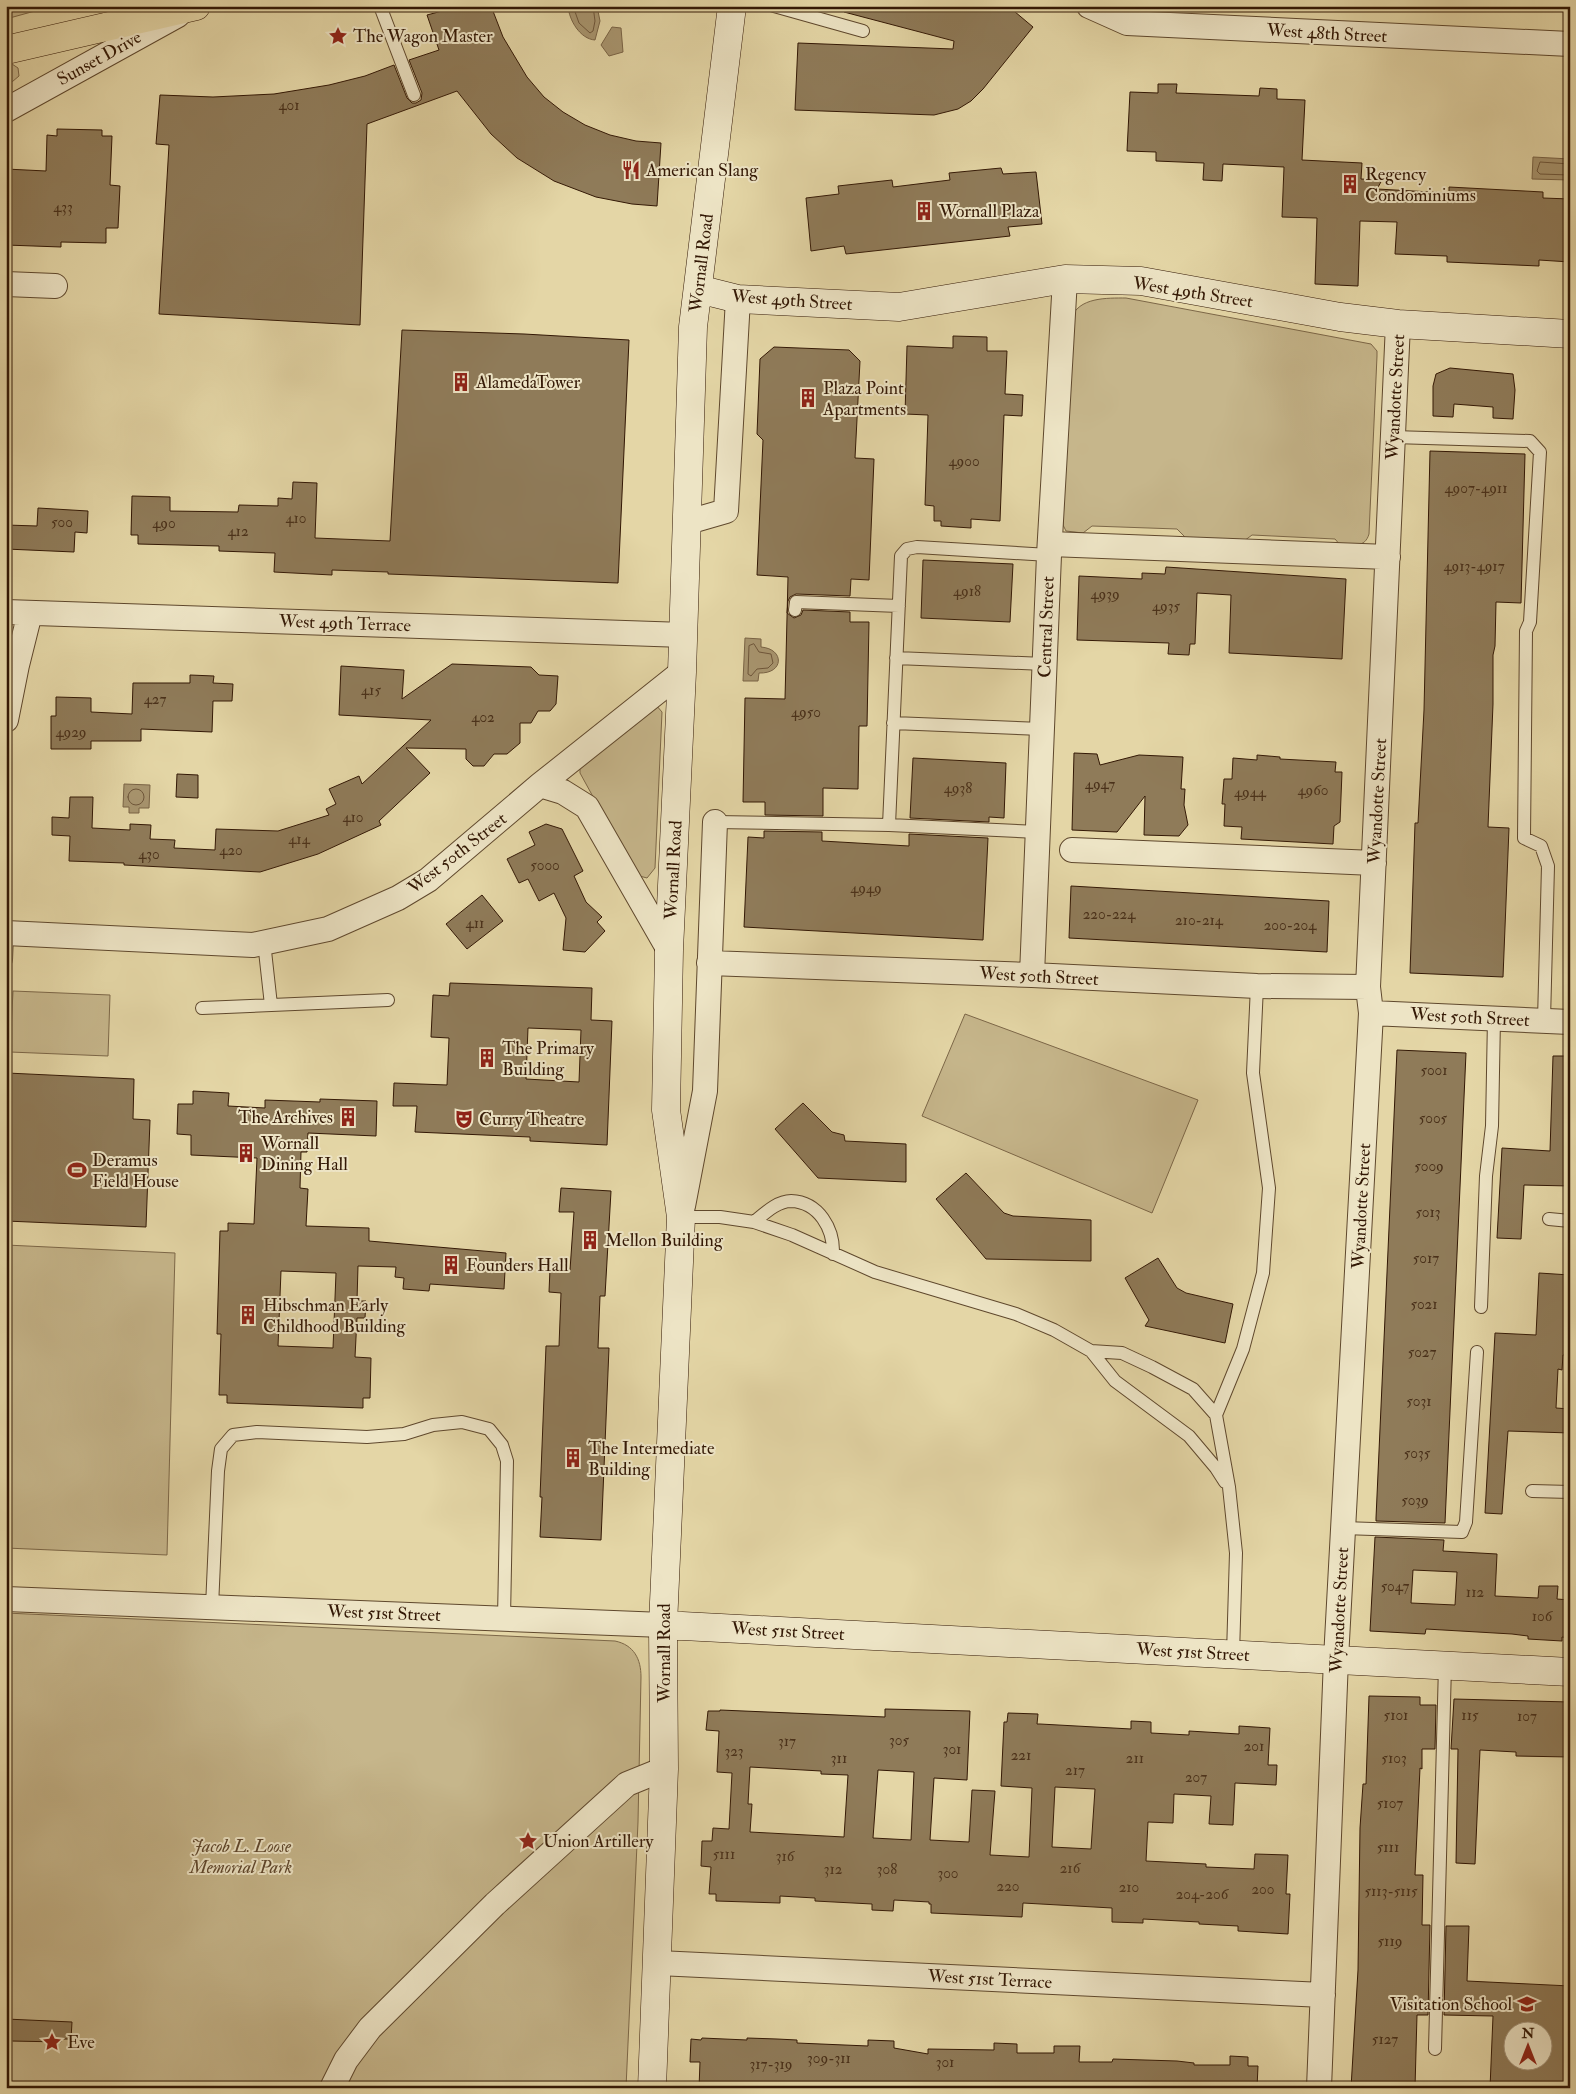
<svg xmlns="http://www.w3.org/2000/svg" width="1576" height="2094" viewBox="0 0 1576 2094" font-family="'IM FELL Double Pica',serif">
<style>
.green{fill:#c6b68b;stroke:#7c6748}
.water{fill:#a8956f;stroke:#796345}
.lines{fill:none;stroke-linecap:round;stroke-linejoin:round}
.shore{stroke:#6e563a;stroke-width:1}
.building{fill:#8f7b59;stroke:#331805;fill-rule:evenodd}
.lane-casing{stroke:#5f482d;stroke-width:14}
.street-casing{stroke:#5f482d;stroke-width:26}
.secondary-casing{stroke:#331805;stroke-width:29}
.highway-casing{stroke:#331805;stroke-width:29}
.lane{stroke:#ede4c5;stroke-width:12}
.street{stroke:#ede4c5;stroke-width:24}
.secondary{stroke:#ede4c5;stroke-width:28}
.highway{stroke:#e4d6a6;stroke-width:28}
.labels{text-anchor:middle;stroke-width:4;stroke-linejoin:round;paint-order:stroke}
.number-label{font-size:15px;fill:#4a311a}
.street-label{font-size:18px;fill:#331805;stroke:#ede4c5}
.poi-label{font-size:18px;fill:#331805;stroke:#ede4c5;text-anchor:start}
.park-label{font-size:18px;font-style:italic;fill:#5f472d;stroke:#ede4c5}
</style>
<rect width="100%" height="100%" fill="#e4d6a6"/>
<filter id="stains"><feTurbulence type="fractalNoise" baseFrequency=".004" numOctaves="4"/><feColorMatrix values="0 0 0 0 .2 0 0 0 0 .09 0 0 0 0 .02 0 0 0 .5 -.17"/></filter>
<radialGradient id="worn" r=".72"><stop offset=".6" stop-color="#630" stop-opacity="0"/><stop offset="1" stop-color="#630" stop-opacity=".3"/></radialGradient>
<path class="green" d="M6 6H53L6 19Z
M12 64 18 68 19 76 6 87V66Z
M1126 298 1371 344 1377 351V356L1369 534C1365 548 1353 545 1341 546L1335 539 1252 535 1244 541 1186 538 1177 529 1092 526 1083 533 1066 531 1063 525 1071 319C1078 297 1107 298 1126 298Z
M656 705 662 712 655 868 647 878 636 875 580 773V762Z
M13 991 110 995 108 1056 10 1052Z
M965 1014 1198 1100 1152 1213 922 1116Z
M6 1245 175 1253 167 1555 6 1548Z
M6 1613 615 1641C634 1645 641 1659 641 1677L638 1822 626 2088H6Z"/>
<path class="water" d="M568 6H597L600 21 595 40C580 39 569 20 568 6Z
M612 27 621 28 623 52 609 56 601 45Z
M1533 157 1570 159V180L1532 179Z
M745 638 761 639V647C785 649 784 674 759 673L758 681H743Z
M124 784 150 785 149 808H139V813H129V807H123Z"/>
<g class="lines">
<path class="shore" d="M573 6 579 23 590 33 593 31 595 21 593 6
M1570 164 1540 162 1537 171 1540 174 1570 175
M754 644 759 652 771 654 773 663 768 668 757 669 751 676 748 674 749 646Z
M128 797a8 8 0 1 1 16 0a8 8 0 1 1-16 0Z"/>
</g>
<path class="building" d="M461 6H491L503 37 527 77 544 97 563 112 585 125 610 135 636 141 661 143 657 206 632 204 596 197 554 181 517 158 491 134 457 91 367 124 360 325 159 314 169 145 156 144 160 95 213 97 274 94 329 85 365 76 394 65 407 98 412 103H416L421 100 422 93 409 60 439 50 427 15Z
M844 6H1008L1033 27 983 89 971 101 958 109 934 115 795 110 798 43 953 49 954 41 844 12Z
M1158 84H1177L1176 93 1259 96 1260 88 1277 89V99L1305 100 1302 160 1362 163 1361 179 1382 180 1377 189 1449 193V187L1543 192V198L1570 199V262L1539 260V266L1447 262V256L1395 254 1397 222 1360 221 1358 286 1315 284 1317 218 1282 217 1284 167 1223 164 1222 181 1203 180 1204 163 1156 161V152L1127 151 1130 92 1158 93Z
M57 129 102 130V136H112L110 185 120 186 118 228H106V243L61 242V247L6 245V169L46 171 47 135 57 136Z
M1001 168 1003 174 1036 172 1042 224 1008 227 1010 236 846 254 844 246 811 251 806 198 839 194 838 186 892 180 893 187 950 180 949 173Z
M402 330 524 334 629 340 618 583 388 574V572L332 570V575L274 572 275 553 219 551V546L138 544V535H131L132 496 170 497V511L238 512 239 505 278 506V498L292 499 293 482 317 483 315 538 390 541Z
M953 336 987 337V351H1007L1005 394 1023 395 1022 416 1004 415 1000 521 971 519V528L941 526V521H934V506L925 505 928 415 905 414 907 346 953 348Z
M774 347 849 350 860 361 855 458 874 459 869 580 851 579 850 596 796 594 790 597 788 601 787 613 794 618 801 615 803 610 850 612V622H869L867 726H859L858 789 823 788V816L765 815V802H743L745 698 785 699 788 577 757 575 763 440 757 434 760 359Z
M1450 368 1513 374 1515 390 1513 419 1493 418V407L1454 404 1453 417 1433 416V386L1436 374Z
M1430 451 1525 454 1521 603 1496 602 1495 646 1493 655V704L1488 827 1509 828 1503 977 1410 973 1415 823H1418L1424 710Z
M38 508 88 511 87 533 75 532 74 552 6 549V525L37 526Z
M923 560 1013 564 1010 622 921 618Z
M1166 567 1346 579 1342 659 1229 653 1231 595 1197 593 1195 644H1190L1189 655 1168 654 1169 643 1077 640 1079 576 1142 579V573L1165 574Z
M452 664 531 667 539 675 558 676 556 704 550 711H538L531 723H520V743L507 754H494L484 766H473L466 759V749L406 748 430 773 379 821 381 825 318 854 260 872 124 865V863L69 861 70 836 52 835V817L69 818 70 797H93L92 828 130 830V824L151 825 150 839 175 840 174 848 215 850 216 829 278 831 329 815 326 809 336 804 329 789 359 776 362 784 431 720 339 715 341 666 404 670 402 699Z
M190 675 214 676 213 683 233 684 232 701H213L212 732 141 729V741H91V749H51V716H56V697L91 698V712L132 714 133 683H190Z
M1074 753 1097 754 1100 765 1139 755 1183 757 1181 789H1185L1184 805 1188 825 1179 836 1144 835 1145 796 1117 832 1072 830Z
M1257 755 1280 757V759L1336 762 1335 772H1342L1340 822 1334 826 1333 844 1241 839 1242 827 1224 826 1225 804H1222L1224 779H1232L1233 758 1257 760Z
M913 758 1006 763 1004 818 989 817V822L910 818Z
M177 774 198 775V798L176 797Z
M546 824 562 829 583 871 574 876 586 902 602 917 597 922 605 931 585 952 563 950 566 918 554 893 539 901 528 879 519 883 507 859 535 845 529 832Z
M764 831 822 832V841L909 846V834L988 838 983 940 744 927 748 837 764 838Z
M1071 886 1329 901 1327 952 1069 938Z
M482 895 503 921 467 949 446 924Z
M450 983 592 988 591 1020 612 1021 607 1145 530 1141V1137L415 1132 417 1106H393L394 1083 447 1085 449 1038 431 1037 433 995 449 996ZM528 1028 581 1030 579 1082 526 1079Z
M1397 1050 1466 1053 1445 1523 1376 1521V1518Z
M1553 1056H1570V1186L1524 1185 1521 1239 1497 1238 1502 1148 1550 1151Z
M7 1073 134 1079 133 1119 150 1120 146 1227 6 1221Z
M193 1091 229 1093 228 1106 265 1108V1100L320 1102V1099L377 1101 376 1136 308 1133 307 1152H301L300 1188 308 1189 306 1226 369 1228V1241L506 1253 504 1289 430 1284 429 1291 403 1289 404 1278 395 1277 396 1267 358 1266 357 1301H366L365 1318H357L355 1357 371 1358 370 1398H363V1408L227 1403V1395H219L221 1334H217L220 1231H228V1223L254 1224 257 1158 191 1155V1135L177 1134 178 1104H193ZM281 1271 336 1273 333 1348 278 1346Z
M803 1103 832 1132 844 1135 845 1141 906 1144V1182L818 1178 775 1129Z
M966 1173 1004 1213 1013 1216 1091 1220V1261L986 1259 936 1199Z
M561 1188 611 1191 605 1296H600L598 1348H609L601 1540 540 1537 542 1497H540L546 1346H559L561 1293 549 1292 550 1269 570 1270 574 1212H559Z
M1158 1258 1177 1288 1186 1293 1233 1304 1225 1343 1145 1326 1149 1320 1125 1278Z
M1539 1273 1570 1275 1565 1355H1563L1562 1370 1558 1369 1556 1408 1570 1409V1433L1508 1431 1502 1514 1485 1513 1495 1333 1536 1335Z
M1375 1537 1444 1540 1443 1551 1497 1554 1495 1596 1538 1598 1539 1586H1558L1557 1599 1570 1600V1638L1562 1637V1641L1528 1639V1636L1512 1634 1426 1629 1425 1634 1370 1631ZM1413 1570 1457 1572 1455 1605 1411 1603Z
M1369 1696 1420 1697V1705H1436L1435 1749H1422V1769L1420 1768 1415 1875H1423L1422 1925H1430L1428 2015H1417L1415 2088H1351L1358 1970 1360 1828 1363 1784H1366Z
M1454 1699 1570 1702V1757L1516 1756V1752L1480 1750 1475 1864 1456 1863 1458 1749H1451Z
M885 1709 970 1711 967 1780 934 1778 930 1840 969 1842 972 1790 995 1791 990 1855 1029 1857 1032 1788 1001 1786 1004 1722H1007L1008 1713 1038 1714 1037 1724H1040L1131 1729V1721L1151 1722V1733L1189 1735V1731L1239 1734V1726L1270 1728 1268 1765H1277L1276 1785 1235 1783 1233 1825 1209 1824 1211 1796 1174 1794 1173 1823 1148 1822 1146 1861 1206 1864V1867L1254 1869 1255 1854 1288 1855 1286 1894H1290L1288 1934 1238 1931V1926L1199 1924V1922L1143 1919V1923L1112 1922V1908L1023 1903 1022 1917 931 1913V1904H929V1902L894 1900 893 1911 872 1910V1904L815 1901V1898L780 1896V1903L716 1901V1894H709L711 1867 701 1866 702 1841H712L713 1828 729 1829 732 1773 717 1772 719 1731 706 1730 708 1711H720V1710L885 1717ZM750 1767 821 1771V1774L848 1775 844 1837 750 1832 752 1804H748ZM878 1770 914 1772 911 1840 873 1838ZM1055 1787 1095 1789 1091 1849 1052 1847Z
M1446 1926H1469L1467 1981 1570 1986V2085L1524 2083V2088H1490L1493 2016 1444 2015ZM1514 2032H1544V2062H1514Z
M6 2019 72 2022 71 2039H62L61 2042 11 2041 10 2038H6Z
M702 2038 747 2040V2038L777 2039 797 2040V2043L868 2046V2040L894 2041V2048L928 2054V2049L994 2050V2043L1017 2044V2053H1054V2046H1080L1079 2062H1112L1113 2059 1177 2061 1194 2063V2065H1230V2056L1248 2057V2066H1258L1257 2088H699L700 2062H690L691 2039 701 2040Z"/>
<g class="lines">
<g class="lane-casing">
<path id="lane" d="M380 6 414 95
M774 6 863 31
M1393 437 1530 441 1540 452 1530 622 1526 631 1524 838 1541 846 1548 866 1544 1020
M795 610 796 602 899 606
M896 658 1044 664
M893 723 1042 729
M715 822 889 825
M1038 832 889 825 901 556 907 549 917 547 1049 555
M264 942 271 1005
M6 960 7 933
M202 1008 388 1000
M681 1217H720L754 1222 792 1235 875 1272 1016 1314 1054 1330 1091 1351 1115 1381 1189 1436 1216 1468 1225 1482
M1549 1219 1570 1221
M754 1222C764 1214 777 1201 791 1201 819 1202 834 1229 833 1254
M1481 1307 1486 1176 1492 1126 1494 1018
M1091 1351 1122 1353 1152 1367 1193 1389 1216 1415
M1532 1491 1570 1492
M1343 1528 1462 1532 1466 1522 1477 1352
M212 1607 218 1471 221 1449 233 1435 257 1432 367 1437 404 1434 433 1425 462 1422 489 1429 502 1445 507 1461 504 1618
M1233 1654 1236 1553 1229 1487 1216 1415 1243 1349 1263 1273 1269 1188 1253 1073 1257 986
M1435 2049 1445 1665"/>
</g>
<g class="street-casing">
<path id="street" d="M1089 6 1127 23 1570 44
M6 110 178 15
M6 284 55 286
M688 522 726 511 738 299
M1050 544 1388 557
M6 612 684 635
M6 720 17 665 30 613
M540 785 682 672
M1072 850 1374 863
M6 933 253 945 328 929 398 898 428 880 540 785 563 792 587 807 669 950
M709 963 1032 975 1257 986 1368 987
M1032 975 1049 555 1065 279
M1371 1013 1570 1022
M683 1206 705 1091 715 822
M6 1599 663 1625
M658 1963 1323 1995
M332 2088 346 2060 370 2028 495 1904 627 1784 664 1769
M1319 2088 1336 1659 1371 1013 1368 987 1398 324"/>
</g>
<g class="secondary-casing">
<path id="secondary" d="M698 289 738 299 899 307 1065 279 1141 281 1340 317 1398 324 1570 334
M663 1625 1570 1672
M652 2088 664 1769 663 1625 681 1217 666 1110 669 950 682 672 693 327 732 6"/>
</g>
<g class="highway-casing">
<path id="highway" d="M6 50 196 6"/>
</g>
<use href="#lane" class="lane"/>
<use href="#street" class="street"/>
<use href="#secondary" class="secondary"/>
<use href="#highway" class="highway"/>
</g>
<defs>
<g id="sight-bare" transform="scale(1.5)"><path d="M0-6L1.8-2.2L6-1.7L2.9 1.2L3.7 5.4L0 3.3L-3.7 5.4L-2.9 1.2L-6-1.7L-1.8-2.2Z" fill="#8f2418" stroke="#ede4c5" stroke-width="2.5" paint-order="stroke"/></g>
<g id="restaurant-bare" transform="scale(1.5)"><path d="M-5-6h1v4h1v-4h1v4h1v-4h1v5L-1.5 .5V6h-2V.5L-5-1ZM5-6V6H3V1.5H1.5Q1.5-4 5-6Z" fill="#8f2418" stroke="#ede4c5" stroke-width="2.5" paint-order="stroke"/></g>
<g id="building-bare" transform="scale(1.5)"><path d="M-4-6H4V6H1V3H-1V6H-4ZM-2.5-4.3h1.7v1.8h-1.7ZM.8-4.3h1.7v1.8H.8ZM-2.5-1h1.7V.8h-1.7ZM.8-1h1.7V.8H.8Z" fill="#8f2418" stroke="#ede4c5" stroke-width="2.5" paint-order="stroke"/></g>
<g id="theatre-bare" transform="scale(1.5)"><path d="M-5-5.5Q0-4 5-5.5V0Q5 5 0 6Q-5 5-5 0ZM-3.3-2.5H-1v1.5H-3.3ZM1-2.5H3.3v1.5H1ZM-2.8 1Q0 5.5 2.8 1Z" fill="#8f2418" stroke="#ede4c5" stroke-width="2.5" paint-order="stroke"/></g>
<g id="stadium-bare" transform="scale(1.5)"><path d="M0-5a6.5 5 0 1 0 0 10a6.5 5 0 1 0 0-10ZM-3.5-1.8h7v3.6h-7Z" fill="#8f2418" stroke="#ede4c5" stroke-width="2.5" paint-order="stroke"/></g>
<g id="school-bare" transform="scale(1.5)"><path d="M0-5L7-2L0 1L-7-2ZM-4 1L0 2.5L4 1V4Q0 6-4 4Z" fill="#8f2418" stroke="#ede4c5" stroke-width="2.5" paint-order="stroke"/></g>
</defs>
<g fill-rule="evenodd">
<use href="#sight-bare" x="338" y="36"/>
<use href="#restaurant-bare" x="631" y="170"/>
<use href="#building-bare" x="1350" y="184"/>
<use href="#building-bare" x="924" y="211"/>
<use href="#building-bare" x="461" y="382"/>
<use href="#building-bare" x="808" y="398"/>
<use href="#building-bare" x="487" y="1058"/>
<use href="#building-bare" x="348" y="1117"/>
<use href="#theatre-bare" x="464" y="1119"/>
<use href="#building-bare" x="246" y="1153"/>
<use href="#stadium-bare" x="77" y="1170"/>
<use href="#building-bare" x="590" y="1240"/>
<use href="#building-bare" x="451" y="1265"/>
<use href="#building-bare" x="248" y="1315"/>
<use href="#building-bare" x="573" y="1458"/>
<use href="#sight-bare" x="528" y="1841"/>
<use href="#school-bare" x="1527" y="2004"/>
<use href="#sight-bare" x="52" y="2042"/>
</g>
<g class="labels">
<g class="number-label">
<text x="289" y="110">401</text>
<text x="63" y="212">433</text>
<text x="964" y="466">4900</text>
<text x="1476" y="493">4907-4911</text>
<text x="296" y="523">410</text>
<text x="62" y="527">500</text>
<text x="164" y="528">490</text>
<text x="238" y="536">412</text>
<text x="1474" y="571">4913-4917</text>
<text x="967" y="596">4918</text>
<text x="1105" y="599">4939</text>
<text x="1166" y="611">4935</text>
<text x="371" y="695">415</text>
<text x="155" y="704">427</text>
<text x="806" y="717">4950</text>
<text x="483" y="722">402</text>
<text x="71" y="737">4929</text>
<text x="1100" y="789">4947</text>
<text x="958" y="793">4938</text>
<text x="1313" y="795">4960</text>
<text x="1250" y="797">4944</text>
<text x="353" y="822">410</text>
<text x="299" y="844">414</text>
<text x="231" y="855">420</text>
<text x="149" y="859">430</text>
<text x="545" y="870">5000</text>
<text x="866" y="893">4949</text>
<text x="1109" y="919">220-224</text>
<text x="1199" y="925">210-214</text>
<text x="475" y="928">411</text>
<text x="1290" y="930">200-204</text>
<text x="1434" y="1075">5001</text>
<text x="1433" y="1123">5005</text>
<text x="1429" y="1171">5009</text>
<text x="1428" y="1217">5013</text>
<text x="1426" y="1263">5017</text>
<text x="1424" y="1309">5021</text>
<text x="1422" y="1357">5027</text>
<text x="1419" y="1406">5031</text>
<text x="1417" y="1458">5035</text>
<text x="1415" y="1505">5039</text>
<text x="1395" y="1591">5047</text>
<text x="1475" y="1597">112</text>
<text x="1542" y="1621">106</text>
<text x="1396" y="1720">5101</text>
<text x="1470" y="1720">115</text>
<text x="1527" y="1721">107</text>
<text x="899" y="1745">305</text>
<text x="787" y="1746">317</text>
<text x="1254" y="1751">201</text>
<text x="952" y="1754">301</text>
<text x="734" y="1756">323</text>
<text x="1021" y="1760">221</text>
<text x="839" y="1763">311</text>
<text x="1135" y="1763">211</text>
<text x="1394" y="1763">5103</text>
<text x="1075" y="1775">217</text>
<text x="1196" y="1782">207</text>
<text x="1390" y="1808">5107</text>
<text x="1388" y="1852">5111</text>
<text x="724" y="1859">5111</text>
<text x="785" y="1861">316</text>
<text x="1070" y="1873">216</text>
<text x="833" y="1874">312</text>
<text x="887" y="1874">308</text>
<text x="948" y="1878">300</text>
<text x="1008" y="1891">220</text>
<text x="1129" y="1892">210</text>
<text x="1263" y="1894">200</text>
<text x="1391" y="1896">5113-5115</text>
<text x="1202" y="1899">204-206</text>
<text x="1390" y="1946">5119</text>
<text x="1385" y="2044">5127</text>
<text x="829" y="2063">309-311</text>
<text x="945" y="2067">301</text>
<text x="771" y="2069">317-319</text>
</g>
<g class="street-label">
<text transform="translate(1327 33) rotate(3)" y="6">West 48th Street</text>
<text transform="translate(99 58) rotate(-29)" y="6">Sunset Drive</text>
<text transform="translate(701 263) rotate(-83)" y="6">Wornall Road</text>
<text transform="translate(1193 292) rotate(9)" y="6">West 49th Street</text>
<text transform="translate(792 300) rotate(4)" y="6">West 49th Street</text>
<text transform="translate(1395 397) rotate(-87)" y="6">Wyandotte Street</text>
<text transform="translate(345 623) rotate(2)" y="6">West 49th Terrace</text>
<text transform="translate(1046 627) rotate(-88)" y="6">Central Street</text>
<text transform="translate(1377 801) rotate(-87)" y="6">Wyandotte Street</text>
<text transform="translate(457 853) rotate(-38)" y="6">West 50th Street</text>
<text transform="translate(673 870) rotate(-87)" y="6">Wornall Road</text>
<text transform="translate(1039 976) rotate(3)" y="6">West 50th Street</text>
<text transform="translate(1470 1017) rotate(3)" y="6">West 50th Street</text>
<text transform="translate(1361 1206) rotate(-87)" y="6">Wyandotte Street</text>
<text transform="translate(1339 1610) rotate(-87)" y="6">Wyandotte Street</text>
<text transform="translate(384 1613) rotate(2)" y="6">West 51st Street</text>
<text transform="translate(788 1631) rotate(3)" y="6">West 51st Street</text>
<text transform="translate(1193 1652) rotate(3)" y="6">West 51st Street</text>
<text transform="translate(664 1653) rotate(-90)" y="6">Wornall Road</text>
<text transform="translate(990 1979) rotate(3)" y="6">West 51st Terrace</text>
</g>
<g class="poi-label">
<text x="353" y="42">The Wagon Master</text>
<text x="646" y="176">American Slang</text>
<text x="1365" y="180">Regency<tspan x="1365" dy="21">Condominiums</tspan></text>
<text x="939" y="217">Wornall Plaza</text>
<text x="476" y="388">AlamedaTower</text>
<text x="823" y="394">Plaza Point<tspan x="823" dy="21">Apartments</tspan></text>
<text x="502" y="1054">The Primary<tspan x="502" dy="21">Building</tspan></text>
<text x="333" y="1123" text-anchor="end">The Archives</text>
<text x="479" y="1125">Curry Theatre</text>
<text x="261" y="1149">Wornall<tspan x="261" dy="21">Dining Hall</tspan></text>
<text x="92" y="1166">Deramus<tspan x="92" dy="21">Field House</tspan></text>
<text x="605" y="1246">Mellon Building</text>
<text x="466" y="1271">Founders Hall</text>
<text x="263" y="1311">Hibschman Early<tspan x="263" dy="21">Childhood Building</tspan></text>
<text x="588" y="1454">The Intermediate<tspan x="588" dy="21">Building</tspan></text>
<text x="543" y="1847">Union Artillery</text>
<text x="1512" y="2010" text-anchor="end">Visitation School</text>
<text x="67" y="2048">Eve</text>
</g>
<g class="park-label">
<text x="241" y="1852">Jacob L. Loose<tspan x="241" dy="21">Memorial Park</tspan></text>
</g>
</g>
<rect width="1576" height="2094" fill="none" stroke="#e4d6a6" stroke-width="25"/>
<rect x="8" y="8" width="1561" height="2079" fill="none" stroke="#331805" stroke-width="2.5"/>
<rect x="12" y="12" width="1551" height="2069" fill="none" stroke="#331805"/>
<g transform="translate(1528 2046)"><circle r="24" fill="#ede4c5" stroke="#a39278"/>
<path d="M0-4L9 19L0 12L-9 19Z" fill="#8f2418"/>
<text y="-8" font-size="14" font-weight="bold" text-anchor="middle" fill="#331805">N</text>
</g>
<rect width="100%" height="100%" filter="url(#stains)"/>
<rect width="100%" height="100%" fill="url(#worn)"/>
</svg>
